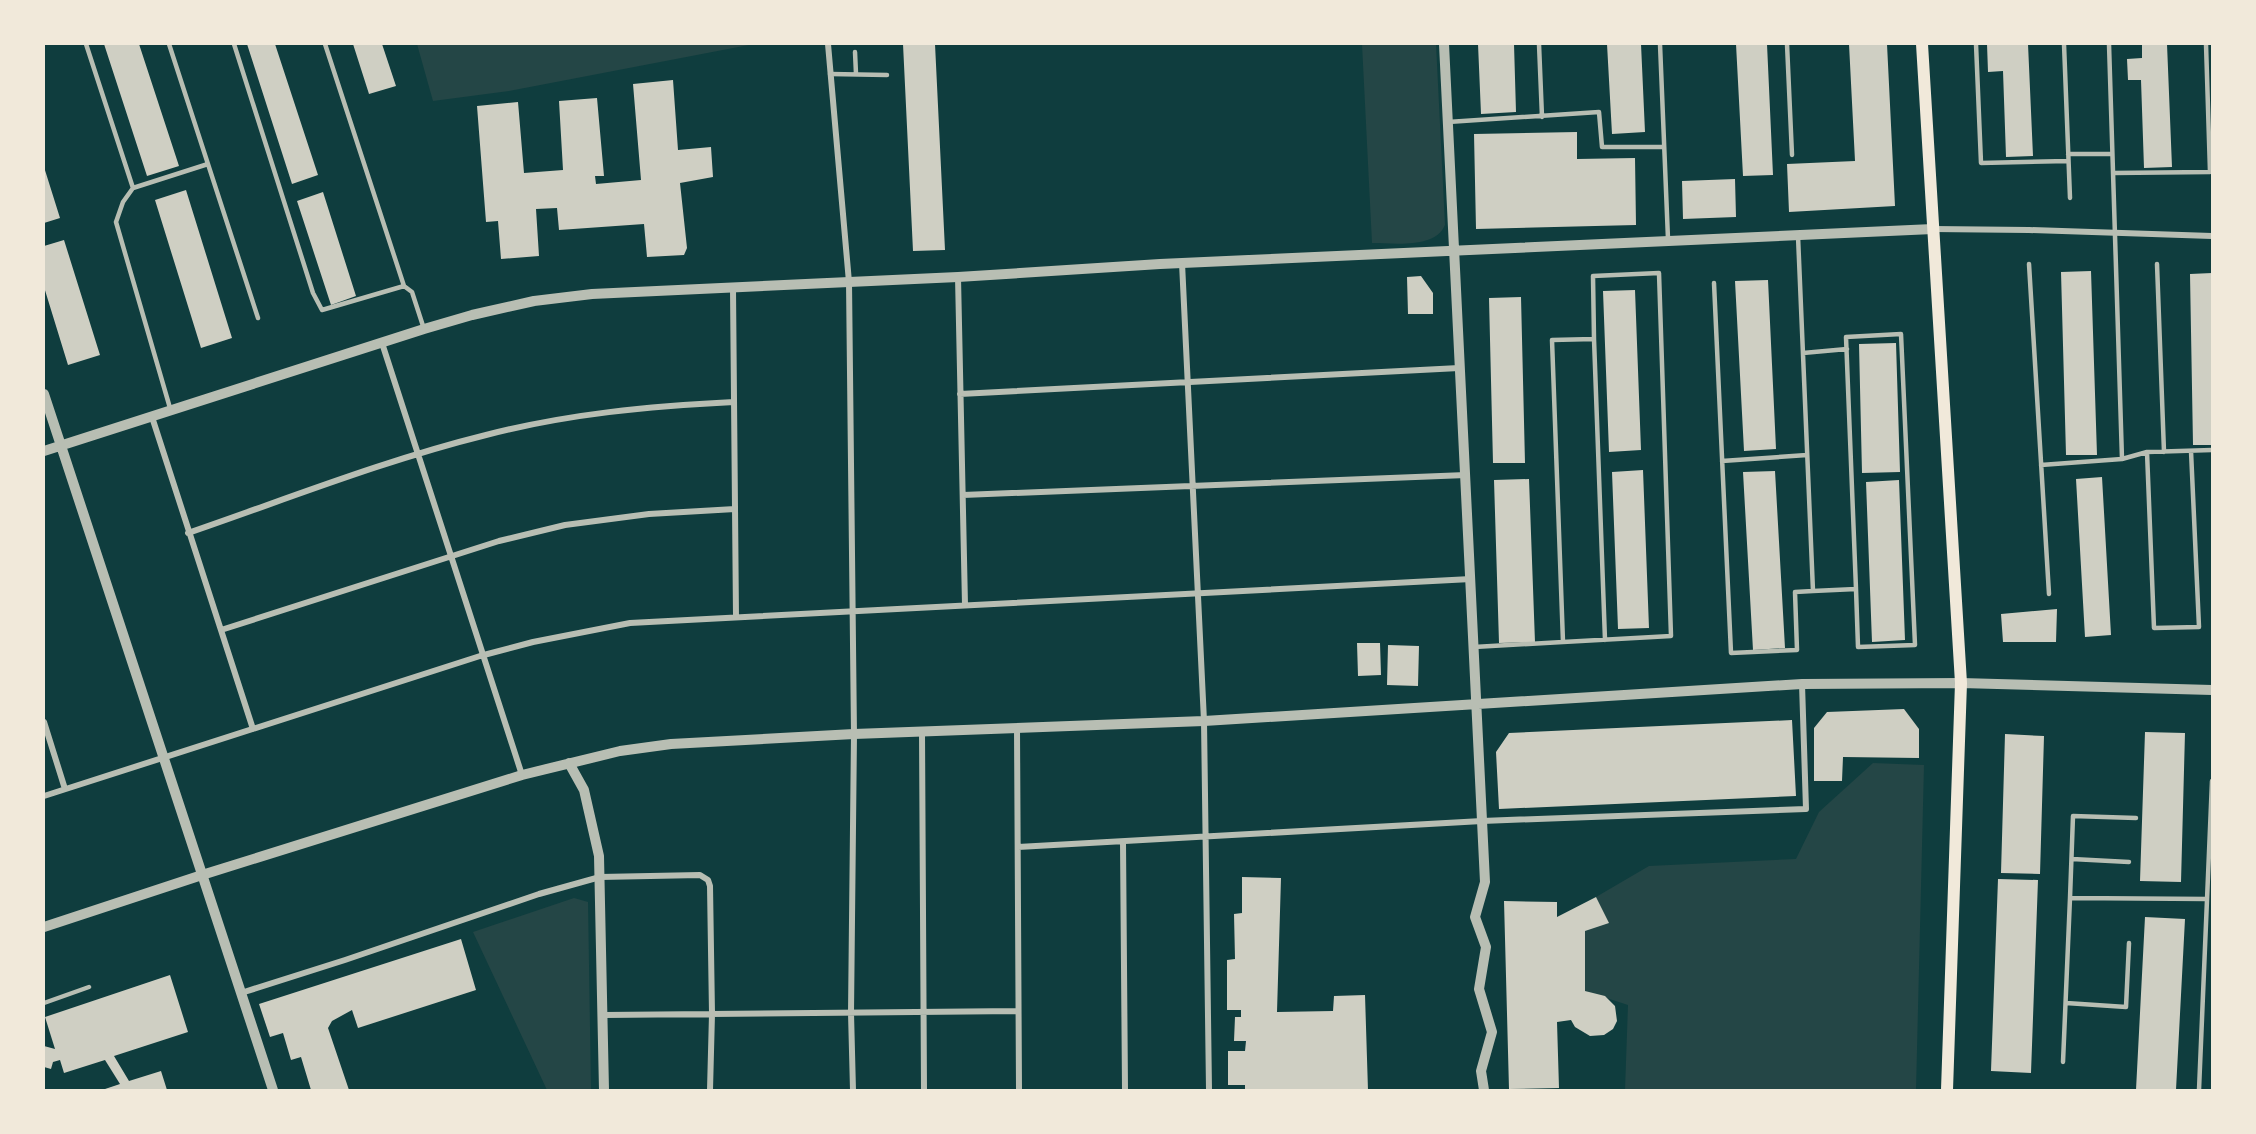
<svg xmlns="http://www.w3.org/2000/svg" width="2256" height="1134" viewBox="0 0 2256 1134" font-family="Helvetica,sans-serif">
<style>
.green{fill:#244646}
.building{fill:#cfcfc3}
.lines{fill:none;stroke-linecap:round;stroke-linejoin:round}
.service{stroke:#b8beb3;stroke-width:4.5}
.minor{stroke:#b8beb3;stroke-width:6}
.tertiary{stroke:#b8beb3;stroke-width:10}
.secondary{stroke:#f1e9da;stroke-width:12}
</style>
<rect width="100%" height="100%" fill="#0f3d3e"/>
<path class="green" d="M417 44H754L509 91 433 101Z
M1362 44H1436L1445 225C1435 249 1394 243 1372 243Z
M1873 763 1924 765 1916 1090H1625L1628 1005 1585 991V931L1608 922 1596 897 1649 866 1796 859 1819 812Z
M574 898 588 902 591 1090H547L473 932Z"/>
<path class="building" d="M104 44H139L179 166 147 176Z
M247 44H275L318 175 292 184Z
M353 44H382L396 86 369 94Z
M903 44H935L945 250 913 251Z
M1478 44H1514L1516 112 1481 114Z
M1607 44H1641L1645 132 1612 134Z
M1736 44H1767L1773 175 1743 176Z
M1849 44H1887L1895 206 1789 212 1787 164 1855 161Z
M1987 44H2028L2033 156 2006 157 2003 71 1988 72Z
M2142 44H2167L2172 167 2144 168 2141 80H2128L2127 59 2142 58Z
M673 80 678 150 711 147 713 177 680 183 687 248 684 255 647 257 644 224 559 230 557 208 536 209 539 256 501 259 498 221 486 222 477 106 518 102 524 173 563 170 559 101 597 98 604 176H595L596 184 641 180 633 84Z
M1577 132V159L1635 158 1636 225 1476 229 1474 134Z
M44 167 60 218 44 223Z
M1735 179 1736 217 1683 219 1682 181Z
M186 190 232 338 201 348 155 200Z
M323 192 356 296 331 305 297 201Z
M64 240 100 355 68 365 44 287V246Z
M2091 271 2097 455H2066L2061 272Z
M2212 273V445H2193L2190 274Z
M1421 276 1433 293V314H1408L1407 277Z
M1768 280 1776 449 1744 451 1735 281Z
M1635 290 1641 450 1609 452 1603 291Z
M1521 297 1525 463H1493L1489 298Z
M1896 343 1900 472 1862 473 1859 344Z
M1643 470 1649 628 1618 629 1612 472Z
M1775 471 1785 648 1753 650 1743 472Z
M2102 477 2111 635 2085 637 2076 479Z
M1529 479 1535 642 1499 643 1494 480Z
M1899 480 1905 640 1872 642 1866 482Z
M2057 609 2056 642H2003L2001 614Z
M1357 643H1380L1381 675 1358 676Z
M1388 645 1419 646 1418 686 1387 685Z
M1904 709 1919 729V758L1843 757 1842 781H1814V728L1827 712Z
M1792 720 1796 796 1499 809 1496 752 1509 733Z
M2145 732 2185 733 2181 882 2140 881Z
M2005 734 2044 736 2040 874 2001 873Z
M1242 877 1281 878 1277 1012 1333 1011 1334 996 1365 995 1368 1090H1245V1085H1228V1051H1245L1246 1041H1234L1235 1017H1241V1010H1227V960L1235 959 1234 914 1242 913Z
M1998 879 2038 880 2031 1073 1991 1071Z
M1596 897 1609 923 1585 931V991L1605 996 1615 1006 1617 1021 1613 1029 1604 1035 1590 1036 1575 1027 1571 1020 1557 1022 1559 1088 1509 1089 1504 901 1557 902V917Z
M2145 917 2185 919 2176 1090H2136Z
M461 939 476 990 358 1028 352 1010 332 1021 328 1028 349 1090H311L301 1057 291 1060 283 1033 270 1037 259 1004Z
M170 975 188 1032 114 1056 129 1081 161 1071 167 1090H102L120 1084 105 1060 64 1073 60 1060 53 1062 51 1069 44 1067V1046L55 1049 45 1017Z"/>
<g class="lines">
<path class="service" d="M86 44 133 188 123 202 116 222 170 408
M169 44 258 318
M234 44 313 293 322 310 404 286 412 292 424 329
M325 44 404 286
M1539 44 1542 117
M1660 44 1668 239
M1787 44 1792 155
M1976 44 1981 163 2068 161
M2064 44 2070 198
M855 52 856 74
M830 74 887 75
M1448 122 1599 112 1602 147H1664
M2068 154H2112
M2113 173 2210 172 2206 44
M133 188 208 164
M1798 236 1813 591 1856 589 1858 647 1915 645 1901 334 1846 337 1856 589
M2029 264 2049 594
M2157 264 2164 452
M1714 283 1731 653 1797 650 1795 592 1813 591
M1594 339 1605 640
M1803 353 1847 349
M2147 452 2154 628 2199 627 2191 451
M2122 459 2147 452 2212 450
M1722 461 1807 455
M2041 465 2122 459 2109 44
M1474 647 1563 642 1552 340 1594 339 1593 276 1659 273 1671 636 1563 642
M2136 818 2073 816 2070 898 2207 899
M2072 859 2129 862
M44 1003 89 987
M2066 1003 2126 1007 2129 943
M2063 1062 2070 898
M2199 1090 2212 781"/>
<path class="minor" d="M828 44 849 282 854 734 851 1013 853 1090
M1933 229 2029 230 2212 236
M1182 263 1204 721 1209 1090
M958 277 965 605
M733 289 736 617
M382 343 522 775
M960 394 1459 368
M152 417 253 729
M963 495 1466 475
M188 533C287 499 385 460 486 435 567 414 650 406 734 402
M221 630 499 541 565 525 649 514 735 509
M44 722 65 789
M1017 728 1019 1090
M922 732 924 1090
M44 796 480 656 533 642 630 623 1471 579
M1123 842 1125 1090
M1018 847 1482 821 1806 809 1802 684
M241 993 345 960 539 894 600 877 700 875 708 880 710 886 712 1014 710 1090
M604 1015 1018 1011"/>
<path class="tertiary" d="M1444 44 1485 882 1475 917 1486 947 1479 989 1492 1032 1481 1071 1484 1090
M44 394 273 1090
M44 451 424 329 472 315 534 301 592 294 958 277 1160 264 1933 229
M569 763 584 790 599 856 604 1090
M44 927 202 875 522 775 620 751 671 744 854 734 1204 721 1802 684 1961 683 2212 690"/>
<path class="secondary" d="M1922 44 1961 683 1947 1090"/>
</g>
<rect width="2256" height="1134" fill="none" stroke="#f1e9da" stroke-width="90"/>
</svg>
